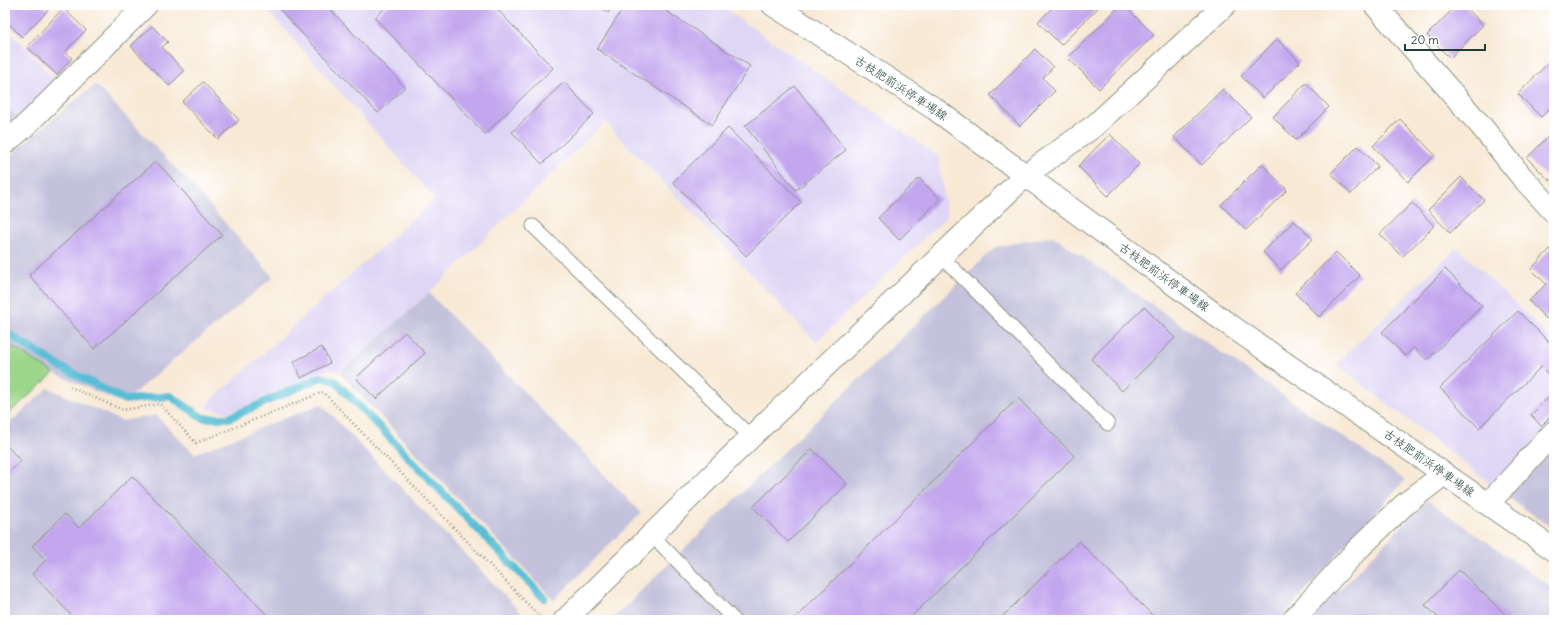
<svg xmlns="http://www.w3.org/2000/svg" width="1559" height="625" viewBox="0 0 1559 625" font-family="Delius,'Klee One',sans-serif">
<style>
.built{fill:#dfd5f5}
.industrial{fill:#c3c1db}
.green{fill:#9cd68a;stroke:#5e8a5f}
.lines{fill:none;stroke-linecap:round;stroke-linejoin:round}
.stream{stroke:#59bed6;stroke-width:8}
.building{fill:#c2a6ee}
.lane-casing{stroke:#8c9384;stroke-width:15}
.street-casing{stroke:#8c9384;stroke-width:24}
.secondary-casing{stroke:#8c9384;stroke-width:24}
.path{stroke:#8c9384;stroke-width:2.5;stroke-dasharray:1 3;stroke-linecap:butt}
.lane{stroke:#fff;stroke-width:13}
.street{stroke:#fff;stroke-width:22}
.secondary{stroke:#fff;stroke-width:22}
.labels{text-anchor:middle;stroke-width:3;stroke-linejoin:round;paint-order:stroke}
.street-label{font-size:12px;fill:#1f3d34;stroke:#fff}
</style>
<rect width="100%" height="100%" fill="#fff"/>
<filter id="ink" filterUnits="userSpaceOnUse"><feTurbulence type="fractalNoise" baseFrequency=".025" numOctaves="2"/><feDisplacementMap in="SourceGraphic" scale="8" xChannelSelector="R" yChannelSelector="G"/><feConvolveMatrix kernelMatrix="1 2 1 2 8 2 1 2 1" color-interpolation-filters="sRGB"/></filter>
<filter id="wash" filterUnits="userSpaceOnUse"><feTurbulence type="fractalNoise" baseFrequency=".012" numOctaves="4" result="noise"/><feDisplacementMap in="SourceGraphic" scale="16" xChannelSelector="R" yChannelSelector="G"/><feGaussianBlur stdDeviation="0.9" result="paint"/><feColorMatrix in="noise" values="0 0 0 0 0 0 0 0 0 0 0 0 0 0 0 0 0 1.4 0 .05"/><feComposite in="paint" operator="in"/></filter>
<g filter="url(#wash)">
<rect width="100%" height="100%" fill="#f8e9d5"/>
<path class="built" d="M263 5H719L938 156 947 216 816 342 605 122 429 293 340 373 330 369 228 413 204 407 435 199Z
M5 26 57 82 19 119 5 104Z
M1457 247 1554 341V447L1506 496 1336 364Z"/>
<path class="industrial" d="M96 85 187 180 273 277 122 403 54 373 5 342V160L74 101Z
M5 104 19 119 5 131Z
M1053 236 1405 480 1279 620H611L995 247Z
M429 293 641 513 554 600 340 373Z
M48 388 122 421 156 415 194 454 321 404 528 620H5V427Z
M1554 447V529L1506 496Z
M1427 500 1554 589V620H1310Z"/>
<path class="green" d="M5 342 54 373 5 417Z"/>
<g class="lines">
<path class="stream" d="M5 332 59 366 125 400 170 396 203 418H229L321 377 335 381 544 598"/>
</g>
<g id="blocks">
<path class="building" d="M5 5H43L48 10 22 37 5 20Z
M275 5H317L320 8 324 5H326L405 87 378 113Z
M388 5H493L553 68 485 134 375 18Z
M599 5H613L608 13Z
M625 5H657L750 66 712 125 597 49Z
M1055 5H1101L1061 45 1038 22Z
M1121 5H1124L1154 35 1099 89 1068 58Z
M1457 5H1464L1483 25 1450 58 1427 35Z
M63 8 86 30 65 52 72 58 57 75 27 47Z
M152 26 168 42 162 47 184 71 169 86 131 46Z
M1277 39 1300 62 1263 98 1241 76Z
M1035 49 1053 67 1043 78 1055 91 1020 126 990 95Z
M1551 60 1554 63V104L1541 117 1518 94Z
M203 82 239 120 218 139 182 102Z
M564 82 594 114 542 164 512 132Z
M1306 83 1329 107 1296 140 1273 117Z
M795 86 846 150 796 190 745 126Z
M1223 89 1251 117 1202 165 1174 137Z
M1400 119 1435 155 1408 182 1373 146Z
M728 128 801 202 746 256 673 182Z
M1554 131V177L1550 181 1527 158Z
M1110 134 1139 164 1108 196 1078 166Z
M1358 146 1378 166 1351 194 1331 173Z
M156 161 222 235 94 349 29 275Z
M1262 164 1287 190 1246 230 1221 205Z
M1461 177 1484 200 1450 233 1428 210Z
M919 178 940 199 899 240 878 218Z
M1412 203 1434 226 1402 257 1380 234Z
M1294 221 1313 239 1281 270 1263 252Z
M1551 248 1554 251V311L1546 319 1529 301 1546 284 1531 269Z
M1336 252 1360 276 1319 317 1295 293Z
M1445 269 1482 306 1427 360 1414 348 1405 356 1382 332Z
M1144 307 1175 338 1122 391 1091 359Z
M1518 311 1554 347V380L1541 367 1479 428 1440 388Z
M1554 323V334L1549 328Z
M405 332 425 353 376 399 356 378Z
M322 347 330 363 301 378 293 362Z
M1554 392V413L1541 426 1531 415Z
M1018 398 1074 456 908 620H793Z
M6 445 21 461 5 476V446Z
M812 449 847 484 788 542 753 507Z
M132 476 272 620H76L32 574 46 560 32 546 65 514 79 528Z
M1079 541 1157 620H999Z
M1459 570 1509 618 1506 620H1441L1425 605Z"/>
</g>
</g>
<g filter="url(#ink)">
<use href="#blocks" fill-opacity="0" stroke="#8c9384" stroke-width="1"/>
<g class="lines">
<g class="lane-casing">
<path id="lane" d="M533 226 751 437
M941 256 1108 424
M652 535 734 620"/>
</g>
<g class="street-casing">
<path id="street" d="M1375 5 1482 127 1521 176 1554 212
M5 143 23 128 146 5
M1026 175 1094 126 1225 5
M1488 504 1554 432
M1293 620 1356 551 1404 505 1444 474"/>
</g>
<g class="secondary-casing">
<path id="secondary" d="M773 5 935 109 1224 321 1554 550
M565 620 751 437 1026 175"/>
</g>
<path class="path" d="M70 387 123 410 160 404 196 443 323 392 541 618"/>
<use href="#lane" class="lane"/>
<use href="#street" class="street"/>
<use href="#secondary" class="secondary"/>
</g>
</g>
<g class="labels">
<g class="street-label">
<text transform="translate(901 88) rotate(33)" y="4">古枝肥前浜停車場線</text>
<text transform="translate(1164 277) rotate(36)" y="4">古枝肥前浜停車場線</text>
<text transform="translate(1429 463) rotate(35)" y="4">古枝肥前浜停車場線</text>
</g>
</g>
<rect width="1559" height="625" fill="none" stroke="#fff" stroke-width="20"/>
<path d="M1405 44v6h80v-6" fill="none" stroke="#1f3d34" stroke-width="2"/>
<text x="1411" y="44" font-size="12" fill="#1f3d34" stroke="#ffffff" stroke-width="3" paint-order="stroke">20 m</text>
</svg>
